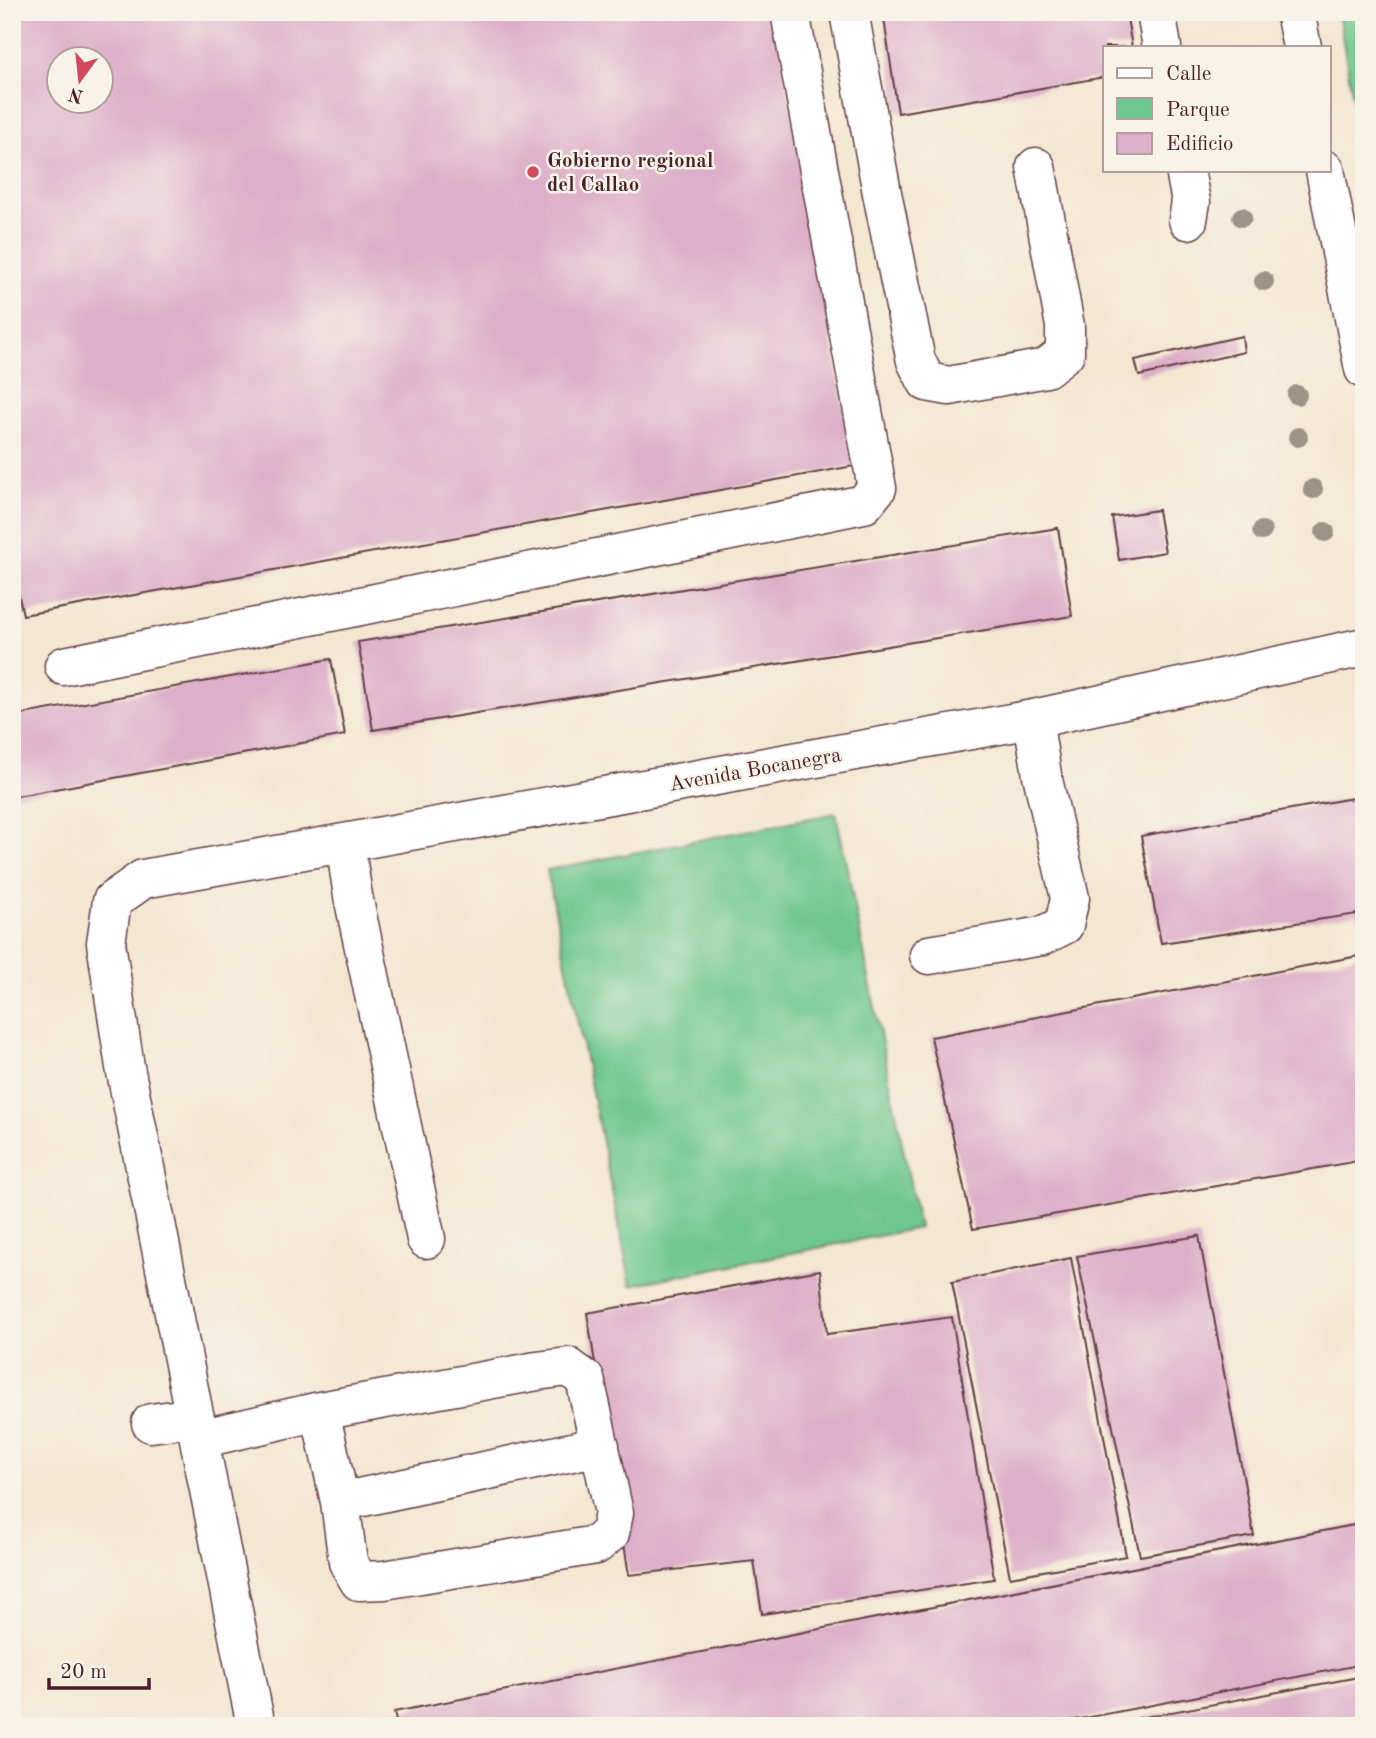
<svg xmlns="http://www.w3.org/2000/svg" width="1376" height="1738" viewBox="0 0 1376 1738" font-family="'Old Standard TT',serif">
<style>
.green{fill:#6ec78e;stroke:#5c735c;stroke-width:2}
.building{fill:#ddafc9;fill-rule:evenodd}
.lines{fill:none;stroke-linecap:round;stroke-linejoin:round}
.minor-casing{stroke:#633d44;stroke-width:41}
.minor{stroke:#fff;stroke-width:38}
.tree{fill:#9c9486}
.poi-dot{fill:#d1495b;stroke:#f7f3e8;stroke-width:2.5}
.labels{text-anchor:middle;stroke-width:5;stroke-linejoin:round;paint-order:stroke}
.poi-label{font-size:21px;font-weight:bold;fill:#4a1f2b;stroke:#f7f3e8;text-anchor:start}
.street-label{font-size:21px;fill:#4a1f2b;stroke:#f7f3e8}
</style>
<rect width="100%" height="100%" fill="#f7f3e8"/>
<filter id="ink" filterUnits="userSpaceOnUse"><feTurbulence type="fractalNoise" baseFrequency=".0143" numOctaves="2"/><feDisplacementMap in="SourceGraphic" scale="14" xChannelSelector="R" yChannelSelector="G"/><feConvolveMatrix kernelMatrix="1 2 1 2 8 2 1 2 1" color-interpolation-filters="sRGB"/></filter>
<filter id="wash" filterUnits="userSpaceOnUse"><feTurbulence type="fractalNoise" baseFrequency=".00686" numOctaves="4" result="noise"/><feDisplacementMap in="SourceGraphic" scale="28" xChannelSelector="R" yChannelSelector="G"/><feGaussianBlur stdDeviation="1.57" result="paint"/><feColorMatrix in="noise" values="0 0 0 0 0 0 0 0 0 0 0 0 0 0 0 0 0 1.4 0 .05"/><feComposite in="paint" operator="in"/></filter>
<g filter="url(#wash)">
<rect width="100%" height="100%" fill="#f3e7d1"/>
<path class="green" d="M1338 12H1364V163Z
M836 813 919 1228 631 1285 547 870Z"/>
<g id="blocks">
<path class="building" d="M12 12H774L854 466 23 615 12 564ZM60 60H102V102H60Z
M883 12H1126L1132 47H1105V77L898 113Z
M1242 336 1244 352 1139 376 1135 360Z
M1158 510 1165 552 1119 560 1112 517Z
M1058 528 1072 616 373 730 358 642Z
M331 659 345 735 12 797V716Z
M1364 796V932L1357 914 1161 943 1141 836Z
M1364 955V1160L973 1229 931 1037Z
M1199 1236 1254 1536 1140 1556 1077 1256Z
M1071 1258 1126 1556 1010 1577 952 1282Z
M820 1270 827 1334 952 1317 994 1579 762 1614 754 1561 629 1575 587 1313Z
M1364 1523V1664L1044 1726H397L394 1712Z
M1364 1676V1726H1107V1724Z"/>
</g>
</g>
<g filter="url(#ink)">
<use href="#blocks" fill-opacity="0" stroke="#633d44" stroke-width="2"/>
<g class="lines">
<g class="minor-casing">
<path id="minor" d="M849 12 882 193 916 361 927 382 949 386 1046 368 1065 353V326L1036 167
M1156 12 1162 47
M1295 12 1302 47
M1185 170 1191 202 1188 220
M1325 170 1364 369
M64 666 864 504 877 488 790 12
M345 843 353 896 426 1239
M929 955 1042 936 1064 925 1070 898 1042 775 1033 719
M151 1423 195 1417
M199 1439 320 1411 537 1371 568 1367 585 1379 614 1513 610 1533 596 1545 384 1580 359 1581 348 1562 340 1502 320 1411
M340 1502 600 1446
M256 1726 125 1067 106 943 112 901 143 879 1033 719 1364 647"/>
</g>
<use href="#minor" class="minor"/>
</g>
<g class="tree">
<circle cx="1242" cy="217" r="10"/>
<circle cx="1264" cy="281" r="10"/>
<circle cx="1297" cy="395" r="10"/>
<circle cx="1298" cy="437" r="10"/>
<circle cx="1313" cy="489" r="10"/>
<circle cx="1262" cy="531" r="10"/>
<circle cx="1325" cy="532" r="10"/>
</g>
</g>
<circle class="poi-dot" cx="533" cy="172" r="7"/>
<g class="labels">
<g class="poi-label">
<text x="547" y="167">Gobierno regional<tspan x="547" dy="24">del Callao</tspan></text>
</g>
<g class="street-label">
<text transform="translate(755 769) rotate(-10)" y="7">Avenida Bocanegra</text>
</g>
</g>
<rect width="1376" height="1738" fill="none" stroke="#f7f3e8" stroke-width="42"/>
<rect x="1103" y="46" width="228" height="126" fill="#f7f3e8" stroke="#b29e9c" stroke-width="2"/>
<rect x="1117" y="68" width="35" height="10" fill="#ffffff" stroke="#b29e9c" stroke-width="2"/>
<text x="1166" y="80" font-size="21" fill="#4a1f2b">Calle</text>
<rect x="1117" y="98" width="35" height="21" fill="#6ec78e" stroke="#b29e9c" stroke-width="2"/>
<text x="1166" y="116" font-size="21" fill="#4a1f2b">Parque</text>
<rect x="1117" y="133" width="35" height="21" fill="#ddafc9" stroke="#b29e9c" stroke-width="2"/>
<text x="1166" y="150" font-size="21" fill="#4a1f2b">Edificio</text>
<g transform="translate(80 80) rotate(195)"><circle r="33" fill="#f7f3e8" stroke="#b29e9c" stroke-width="2"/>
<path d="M0-5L12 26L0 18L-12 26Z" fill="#d1495b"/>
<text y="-10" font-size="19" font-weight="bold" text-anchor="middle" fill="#4a1f2b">N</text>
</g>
<path d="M49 1678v10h100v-10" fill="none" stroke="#4a1f2b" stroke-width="3.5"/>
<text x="60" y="1678" font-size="21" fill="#4a1f2b" stroke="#f7f3e8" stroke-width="5" paint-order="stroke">20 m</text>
</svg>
